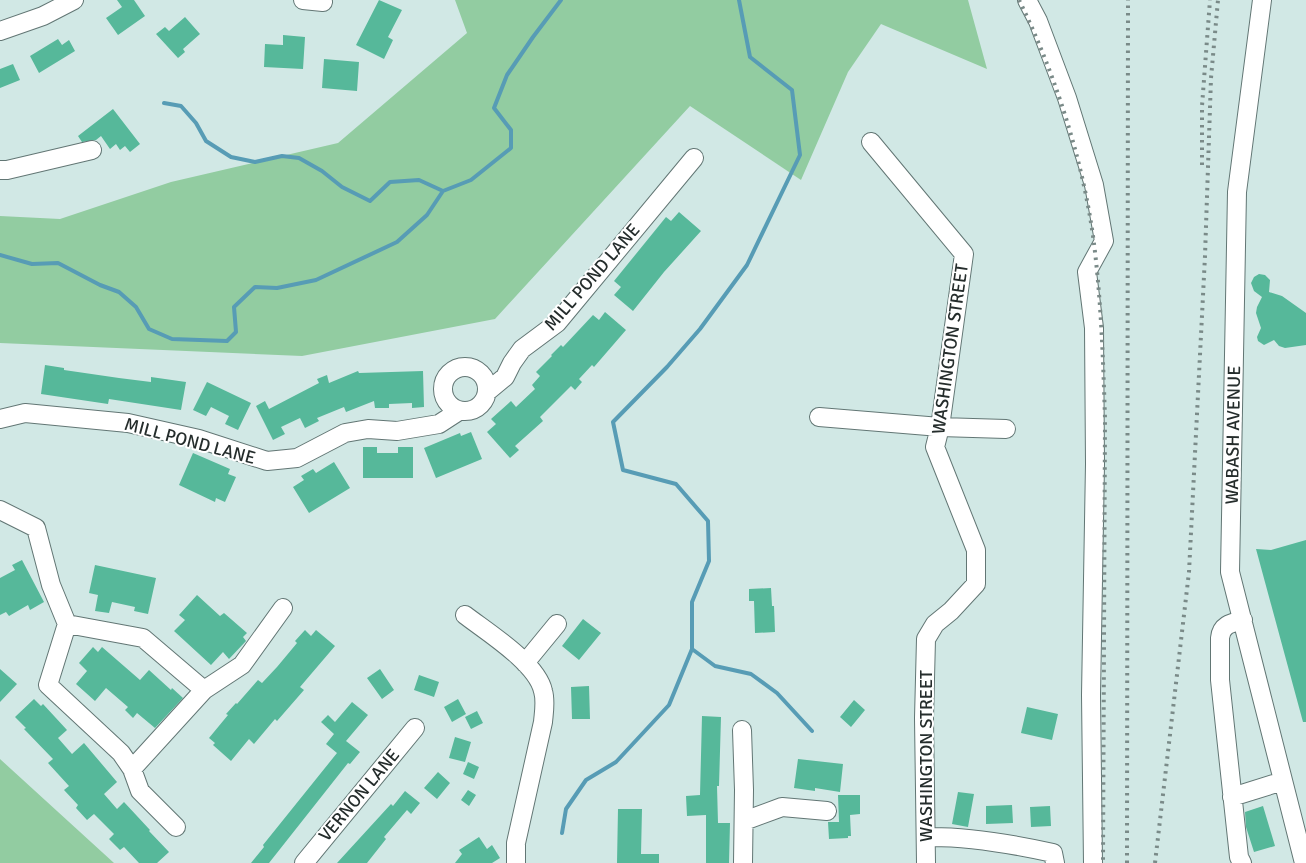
<svg xmlns="http://www.w3.org/2000/svg" width="1306" height="863" viewBox="0 0 1306 863" font-family="Signika,sans-serif">
<style>
.green{fill:#92cca1}
.lines{fill:none;stroke-linecap:round;stroke-linejoin:round}
.stream{stroke:#579cb5;stroke-width:4}
.building{fill:#56b89a}
.minor-casing{stroke:#627674;stroke-width:20}
.minor{stroke:#fff;stroke-width:18}
.rail{stroke:#7a8a88;stroke-width:4;stroke-dasharray:2.5 5;stroke-linecap:butt}
.labels{text-anchor:middle;stroke-width:4;stroke-linejoin:round;paint-order:stroke}
.street-label{font-size:18px;fill:#252d2c;stroke:#fff}
</style>
<rect width="100%" height="100%" fill="#d1e8e5"/>
<path class="green" d="M455 0H968L987 69 881 24 848 72 801 180 690 106 495 319 302 356 0 343V216L60 219 171 182 338 143 467 33Z
M0 759 114 863H0Z"/>
<g class="lines">
<path class="stream" d="M739 0 750 57 792 90 800 155 747 265 700 329 667 367 613 422 623 470 676 484 708 521 709 561 692 602V649L715 666 751 674 777 693 812 731
M164 103 181 106 196 123 206 141 231 157 255 162 282 156 299 158 322 171 342 187 370 201 390 182 419 180 443 191
M0 255 32 264 58 263 100 285 119 292 136 307 149 329 172 339 227 341 236 332 234 307 255 287 277 288 316 280 397 242 427 215 443 191 471 180 511 148V130L494 108 507 75 533 37 561 0
M562 833 566 809 586 780 616 762 669 705 692 649"/>
</g>
<path class="building" d="M117 0H134L145 16 118 35 106 18 122 7Z
M379 0 402 10 388 37 393 40 384 59 356 45Z
M185 17 200 34 183 49 185 52 178 58 156 34 165 27 169 31Z
M283 35 305 37 303 69 264 67 265 44 283 45Z
M58 39 62 45 69 40 75 51 39 73 30 56Z
M324 59 359 62 357 91 322 88Z
M13 64 20 80 0 88V69Z
M113 109 140 144 130 152 125 146 120 150 116 144 110 149 101 136 96 140 82 142 78 136Z
M679 212 701 231 664 272 633 311 614 295 621 287 614 281 666 217 671 221Z
M1259 274 1265 275 1270 280 1269 292 1282 296 1306 313V345L1285 348 1279 346 1274 340 1264 345 1258 341 1257 337 1261 328 1256 313 1257 307 1262 297 1254 291 1251 283 1254 277Z
M605 312 626 330 594 367 592 365 579 379 582 382 575 390 571 386 540 417 543 421 515 446 519 450 510 458 487 432 496 424 491 419 511 401 516 407 535 389 532 385 540 376 536 372 552 356 551 355 561 345 563 347 593 315 599 320Z
M45 365 64 368V370L119 378 151 382V377L186 382 181 410 109 399 108 404 41 394Z
M358 371 359 373 423 371 424 407 412 408V403L389 404V408H375L374 401 346 412 344 407 317 418 319 421 305 428 300 418 281 427 285 434 273 440 256 406 265 401 269 409 319 383 317 379 327 375 329 383Z
M207 382 251 403 238 430 225 424 229 416 211 407 206 416 193 410Z
M471 432 482 459 436 478 424 448 460 433 461 436Z
M363 447H377V453H398V447H413V478H363Z
M193 453 230 469 228 474 236 477 225 502 216 498 215 502 179 485Z
M334 462 350 488 309 513 293 487 304 480 301 476 313 469 316 473Z
M1306 540V722H1303L1256 549 1271 550Z
M22 560 44 602 30 610 28 605 9 616 6 612 0 615V578L15 570 12 565Z
M95 565 156 578 148 614 134 611 135 607 112 602 109 613 95 611 98 595 89 593Z
M771 588 772 606H774L775 632 755 633 754 601H749V589Z
M197 595 220 616 224 613 247 633 243 637 246 641 229 659 223 652 211 665 174 631 185 620 179 615Z
M583 619 601 633 579 660 562 646Z
M305 630 311 636 316 630 335 646 300 687 304 690 277 721 275 719 254 744 249 739 231 761 213 745 215 743 209 738 228 715 226 714 236 703 237 704 258 680 262 683 277 667 297 643 295 641Z
M93 647 98 652 102 647 140 680 149 670 171 690 172 688 183 698 155 728 137 713 133 718 125 710 128 707 106 688 95 701 76 684 87 671 79 663Z
M0 669 17 684 0 702Z
M380 669 394 690 382 699 367 678Z
M419 675 439 682 434 697 414 690Z
M589 686 590 719H572L571 687Z
M34 699 41 706 43 704 67 730 58 738 72 754 84 743 117 782 104 794 117 809 124 802 150 830 149 831 169 852 157 863H139L124 847 120 850 109 839 114 834 94 814 87 820 76 808 78 805 64 790 69 786 48 763 53 759 24 729 26 728 15 717Z
M458 699 466 714 452 722 444 707Z
M854 700 865 710 851 727 840 717Z
M352 702 368 715 346 741 360 752 350 764 348 763 269 863H251L264 847 263 845 337 753 326 744 334 734 321 722 328 715 335 722Z
M1027 707 1058 714 1052 740 1021 733Z
M477 711 483 723 471 729 465 717Z
M702 716 721 717 719 786H717L718 823H730L729 863H706V815L687 816 686 796 700 795Z
M455 737 471 742 465 762 449 758Z
M798 759 843 764 840 792 815 788V791L794 788Z
M468 762 479 767 474 779 463 774Z
M438 772 450 783 437 799 424 788Z
M468 790 476 795 469 806 461 800Z
M405 791 420 803 411 814 407 810 384 837 386 839 367 863H337L391 804 393 806Z
M958 792 974 794 968 827 952 824Z
M838 795H860V814L850 815 851 836H848V838L829 839 828 822H839Z
M1012 805 1013 823 986 824V806Z
M1050 806 1051 826 1031 827 1030 807Z
M1263 806 1275 846 1254 852 1246 827 1245 812Z
M618 809H642L641 854H659V863H617Z
M479 837 487 849 492 845 500 858 492 863H455L462 854 459 850Z"/>
<g class="lines">
<g class="minor-casing">
<path id="minor" d="M303 0 323 2
M1027 0 1038 21 1067 98 1094 185 1104 241 1087 272 1094 328 1095 464 1091 695 1093 863
M1262 0 1237 192 1230 572 1304 863
M0 31 43 16 74 0
M871 142 964 254 940 427 935 447 976 550V584L951 611 935 624 926 639 924 718 926 863
M0 170H7L92 150
M443 389a22 22 0 1 1 44 0a22 22 0 1 1-44 0Z
M488 391 505 377 512 363 522 349 557 323 694 158
M819 417 940 427 1006 429
M0 419 25 413 128 423 199 439 267 461 297 458 345 433 368 429 397 431 439 424 459 411
M0 510 36 528 51 585 67 624 48 685 121 753 132 769 140 791 176 827
M465 615C487 632 537 663 543 691 546 701 544 711 543 722L516 843V863
M67 624 143 638 204 690
M525 663 557 624
M742 730 744 790 743 863
M132 769 204 690 242 665 283 608
M1232 797 1283 781
M744 821 782 807 827 811
M926 837C968 836 1012 844 1053 853L1055 863
M304 863 415 728
M1242 863 1239 857 1220 680V638C1221 625 1231 623 1243 620"/>
</g>
<use href="#minor" class="minor"/>
<path class="rail" d="M1019 0C1054 71 1082 157 1093 236 1101 296 1103 357 1105 418L1103 863
M1202 165V106L1210 0
M1127 863 1128 0
M1155 863 1189 572 1205 256 1211 78 1218 0"/>
</g>
<g class="labels">
<g class="street-label">
<text transform="translate(592 277) rotate(-49)" y="6">MILL POND LANE</text>
<text transform="translate(950 349) rotate(-82)" y="6">WASHINGTON STREET</text>
<text transform="translate(1233 435) rotate(-89)" y="6">WABASH AVENUE</text>
<text transform="translate(190 441) rotate(15)" y="6">MILL POND LANE</text>
<text transform="translate(926 756) rotate(-90)" y="6">WASHINGTON STREET</text>
<text transform="translate(359 795) rotate(-50)" y="6">VERNON LANE</text>
</g>
</g>
</svg>
